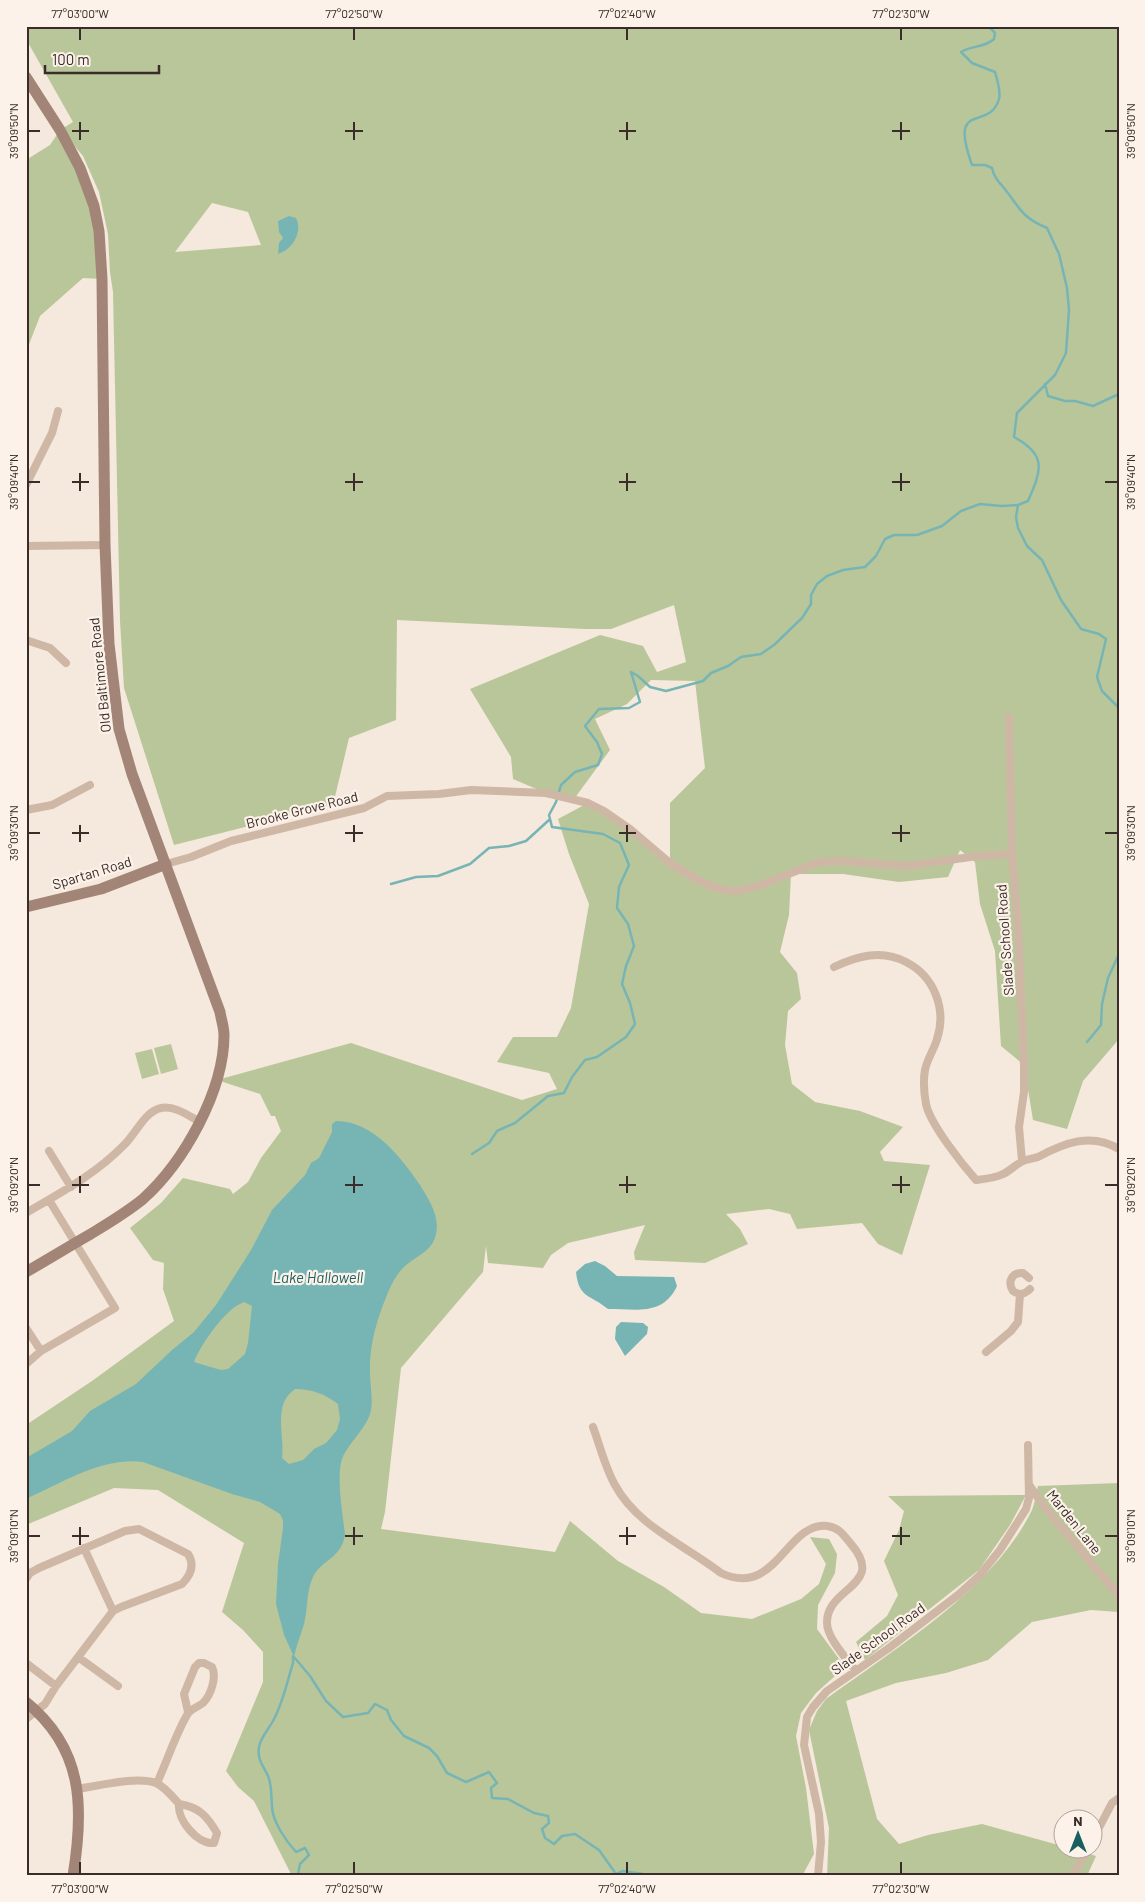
<svg xmlns="http://www.w3.org/2000/svg" width="1145" height="1902" viewBox="0 0 1145 1902" font-family="Barlow,sans-serif">
<style>
.green{fill:#b9c69a;fill-rule:evenodd}
.water{fill:#77b5b5;fill-rule:evenodd}
.lines{fill:none;stroke-linecap:round;stroke-linejoin:round}
.stream{stroke:#77b5b5;stroke-width:2.5}
.street{stroke:#cfb7a6;stroke-width:8}
.secondary{stroke:#a38577;stroke-width:11}
.ticks{fill:none;stroke:#3a2c28;stroke-width:2}
.labels{text-anchor:middle;stroke-width:4.5;stroke-linejoin:round;paint-order:stroke}
.street-label{font-size:14px;fill:#3a2c28;stroke:#fcf2e9}
.water-label{font-size:15px;font-style:italic;fill:#185f60;stroke:#fcf2e9}
.neatline{fill:none;stroke:#3a2c28;stroke-width:2}
.ticks-label{font-size:12px;text-anchor:middle;fill:#3a2c28}
</style>
<rect width="100%" height="100%" fill="#f5e8dc"/>
<path class="green" d="M26 26H1119V1039L1083 1081 1067 1129 1033 1120 1024 1065 1001 1046 995 951 980 904 975 862 960 850 948 877 899 882 843 874H791L789 915 780 952 797 973 801 999 788 1011 785 1045 792 1084 815 1102 860 1111 903 1127 880 1152 884 1161 930 1165 902 1255 878 1244 862 1223 797 1229 790 1214 769 1209 726 1214 740 1229 748 1244 705 1263 635 1260 634 1252 645 1225 568 1243 551 1255 543 1268 488 1263 486 1246 483 1272 401 1368 385 1512 381 1529 555 1552 570 1521 618 1561 664 1587 701 1613 752 1619 801 1599 819 1584 826 1564 810 1537 829 1539 837 1554 835 1573 818 1605 817 1629 845 1667 816 1693 801 1713 796 1736 806 1788 814 1854 802 1876H292L254 1801 238 1787 226 1771 263 1682V1652L243 1630 222 1612 244 1543 158 1490 114 1488 26 1525V1425L92 1381 174 1321 163 1289 164 1263 153 1260 130 1228 161 1203 183 1178 230 1189 233 1194 248 1182 261 1158 281 1131 275 1116H271L260 1094 217 1080 351 1043 522 1100 557 1089 549 1073 497 1062 513 1037H557L571 1008 589 904 569 854 558 819 588 803 670 862V803L705 768 695 681 651 680 627 704 595 719 610 750 574 799 546 793 513 779 511 757 470 689 600 635 643 646 657 672 686 662 674 605 611 629H585L397 620 396 720 349 738 333 805 174 845 124 688 120 621 113 292 110 272 108 234 99 192 83 156 62 131 90 191 102 279 83 278 40 316 26 352V160L50 145 60 130 73 122 26 39ZM212 203 248 212 261 245 175 252Z
M171 1044 178 1069 161 1074 154 1048Z
M152 1049 159 1074 142 1079 135 1053Z
M1119 1483V1612L1091 1610 1032 1622 988 1660 946 1673 896 1683 846 1701 877 1819 899 1844 928 1835 982 1824 1062 1846V1850H1075L1096 1856 1087 1876H827L829 1828 809 1730 817 1711 826 1699C896 1648 992 1590 1031 1512 1035 1504 1036 1494 1038 1486Z
M1026 1495 1010 1525 979 1570 865 1660 856 1642 887 1616 898 1595 884 1561 899 1530 904 1511 888 1496Z"/>
<path class="water" d="M289 216 296 218C303 232 293 249 278 254L279 243 283 238 279 232 278 221Z
M336 1121C373 1121 401 1157 420 1185 429 1200 440 1216 436 1234 433 1251 416 1256 405 1266 397 1273 391 1285 387 1295 377 1319 369 1346 370 1372 370 1385 373 1398 371 1410 368 1427 349 1442 342 1459 336 1476 343 1516 345 1535 341 1559 322 1559 313 1577 306 1592 308 1609 304 1624 301 1635 296 1646 294 1657L284 1635 276 1604 278 1564 283 1528V1520L280 1514 260 1502 232 1494 143 1462C102 1457 62 1483 26 1499V1458L72 1431 90 1411 136 1384 172 1350 194 1332 216 1305 251 1250 272 1210 305 1175 311 1163 319 1158 332 1132V1124ZM244 1302 252 1306 248 1343 245 1354 228 1369 221 1370 194 1362C201 1344 225 1309 244 1302ZM295 1389C311 1389 325 1394 338 1404L340 1419 337 1430 326 1443 314 1449 303 1460 289 1464 282 1458C285 1435 272 1405 295 1389Z
M595 1261 605 1266 617 1276 674 1277 677 1286C663 1316 637 1309 608 1309 590 1294 579 1299 576 1272L585 1264Z
M621 1322 643 1323 648 1327 647 1334 625 1356 615 1339 616 1327Z"/>
<g class="lines">
<path class="stream" d="M1045 384 1048 396 1065 401H1075L1093 406 1119 394
M1018 505 1016 517 1018 528 1027 546 1042 560 1061 600 1081 629 1099 634 1106 639 1097 677 1102 691 1119 708
M391 884 416 877 438 876 470 864 489 848 509 846 526 841 549 820
M1087 1042 1101 1025 1102 1004 1108 978 1119 954
M472 1154 489 1143 497 1131 515 1123 548 1096 564 1093 572 1077 585 1060 597 1057 626 1037 635 1024 630 1003 622 984 626 966 634 946 628 924 617 908 619 887 629 865 620 843 603 834 552 827 549 815 556 802 561 785 575 772 598 765 602 754 597 742 585 726 599 709 629 708 640 702 631 672 638 676 650 687 666 691 703 681 711 673 728 666 741 657 761 654 774 645 802 618 811 604V595L817 584 827 576 843 570 865 567 876 556 885 539 894 535H917L942 526 961 511 980 504 1002 506 1018 505 1028 501C1041 471 1048 455 1014 437L1017 413 1055 375 1066 353 1069 310 1067 288 1059 254 1047 228C1021 217 1020 208 1004 188 998 181 994 177 992 168L985 165H972C948 98 989 133 999 99 1001 91 997 79 995 72L972 63 961 52C972 45 985 48 994 39L995 33 989 27 964 26
M293 1656V1663C287 1682 283 1703 273 1721 268 1730 261 1737 259 1747 257 1760 263 1765 268 1776 272 1785 271 1795 272 1806 272 1821 286 1841 296 1852L305 1848 309 1855 300 1864 298 1874 302 1876
M294 1657 310 1676 326 1701 343 1717 368 1713 375 1704 387 1710 391 1720 404 1736 429 1748 437 1756 447 1773 466 1782 489 1772 497 1783 491 1788 492 1798 508 1799 534 1813 548 1816 549 1823 542 1829 545 1838 554 1844 562 1836 575 1834 599 1850 616 1874 623 1871 643 1874 646 1876"/>
<path class="street" d="M26 485 52 433 58 411
M26 546 105 545
M26 640 50 648 66 663
M1009 717 1012 854 1018 926 1024 1065V1092L1019 1127 1022 1161
M26 810 52 805 90 785
M166 864 191 857 231 841 364 808 387 796 439 794 471 790 546 793 588 803 604 811 630 829 670 863 694 878 718 889 736 891 758 886 819 862 842 861 907 866 977 856 1012 854
M834 967C857 956 882 949 906 962 934 976 947 1009 937 1039 934 1050 927 1059 925 1070 923 1081 924 1093 926 1104 930 1124 962 1164 976 1180 985 1179 995 1178 1003 1174 1010 1171 1016 1164 1023 1161 1027 1159 1033 1159 1038 1157 1064 1143 1091 1132 1119 1149
M49 1151 71 1187
M26 1213C60 1193 96 1174 124 1145 135 1135 145 1111 161 1108 174 1105 189 1116 200 1122
M1029 1278 1023 1273C1012 1272 1007 1282 1013 1291 1020 1296 1025 1294 1030 1289
M26 1328 41 1351
M986 1352 1011 1331 1018 1322 1020 1294
M26 1364 41 1351 115 1308 49 1200
M593 1427C600 1446 605 1467 615 1485 637 1526 685 1545 721 1573 776 1599 786 1522 827 1526 839 1527 844 1536 851 1544 887 1586 826 1587 827 1623 827 1638 847 1659 856 1671
M1030 1486 1042 1504 1119 1596
M84 1548 113 1611
M26 1579 30 1573 39 1568 125 1531 139 1529 188 1554C195 1565 191 1575 182 1584L121 1607 113 1611 56 1686 45 1704 26 1719
M78 1657 118 1686
M26 1663 56 1686
M157 1783C167 1761 175 1736 187 1715 190 1709 198 1707 203 1703 211 1695 217 1677 212 1667L204 1663H199L195 1667 184 1694 188 1712
M77 1789C99 1786 136 1776 156 1783 165 1787 173 1797 179 1804 177 1820 198 1845 214 1843L217 1833C207 1816 199 1807 179 1804
M1092 1841 1112 1803 1119 1798
M818 1876 821 1842 819 1814 804 1745 807 1717 813 1707 827 1691 889 1648 958 1595 979 1576 1000 1550 1026 1509 1029 1498 1028 1445
M1072 1876 1088 1850"/>
<path class="secondary" d="M26 77 60 130 80 168 94 206 99 231 102 279 105 545 109 644 119 729 132 774 220 1012C221 1019 224 1027 224 1035 224 1091 184 1162 143 1199 126 1213 107 1224 89 1235 68 1247 47 1260 26 1272
M26 907 101 889 166 864
M26 1702C84 1749 84 1808 73 1876"/>
</g>
<path class="ticks" d="M80 28V40M354 28V40M627 28V40M901 28V40M80 122V140M354 122V140M627 122V140M901 122V140M28 131H40M72 131H89M345 131H363M619 131H636M892 131H910M1105 131H1118M80 473V491M354 473V491M627 473V491M901 473V491M28 482H40M72 482H89M345 482H363M619 482H636M892 482H910M1105 482H1118M80 825V842M354 825V842M627 825V842M901 825V842M28 833H40M72 833H89M345 833H363M619 833H636M892 833H910M1105 833H1118M80 1176V1193M354 1176V1193M627 1176V1193M901 1176V1193M28 1185H40M72 1185H89M345 1185H363M619 1185H636M892 1185H910M1105 1185H1118M80 1527V1545M354 1527V1545M627 1527V1545M901 1527V1545M28 1536H40M72 1536H89M345 1536H363M619 1536H636M892 1536H910M1105 1536H1118M80 1862V1874M354 1862V1874M627 1862V1874M901 1862V1874"/>
<g class="labels">
<g class="street-label">
<text transform="translate(100 675) rotate(-96)" y="5">Old Baltimore Road</text>
<text transform="translate(302 810) rotate(-14)" y="5">Brooke Grove Road</text>
<text transform="translate(92 873) rotate(-17)" y="5">Spartan Road</text>
<text transform="translate(1005 940) rotate(-94)" y="5">Slade School Road</text>
<text transform="translate(1074 1522) rotate(51)" y="5">Marden Lane</text>
<text transform="translate(878 1639) rotate(-36)" y="5">Slade School Road</text>
</g>
<g class="water-label">
<text x="318" y="1283">Lake Hallowell</text>
</g>
</g>
<rect width="1145" height="1902" fill="none" stroke="#fcf2e9" stroke-width="55"/>
<g transform="translate(1078 1834)"><circle r="24" fill="#fcf2e9" stroke="#aea39c"/>
<path d="M0-4L9 19L0 12L-9 19Z" fill="#185f60"/>
<text y="-8" font-size="14" font-weight="bold" text-anchor="middle" fill="#3a2c28">N</text>
</g>
<path d="M45 65v8h114v-8" fill="none" stroke="#3a2c28" stroke-width="2.5"/>
<text x="52" y="65" font-size="15" fill="#3a2c28" stroke="#fcf2e9" stroke-width="4" paint-order="stroke">100 m</text>
<rect x="28" y="28" width="1090" height="1846" class="neatline"/>
<g class="ticks-label">
<text x="80" y="18">77°03'00"W</text>
<text x="354" y="18">77°02'50"W</text>
<text x="627" y="18">77°02'40"W</text>
<text x="901" y="18">77°02'30"W</text>
<text transform="translate(14 131) rotate(-90)" y="4">39°09'50"N</text>
<text transform="translate(1131 131) rotate(-90)" y="4">39°09'50"N</text>
<text transform="translate(14 482) rotate(-90)" y="4">39°09'40"N</text>
<text transform="translate(1131 482) rotate(-90)" y="4">39°09'40"N</text>
<text transform="translate(14 833) rotate(-90)" y="4">39°09'30"N</text>
<text transform="translate(1131 833) rotate(-90)" y="4">39°09'30"N</text>
<text transform="translate(14 1185) rotate(-90)" y="4">39°09'20"N</text>
<text transform="translate(1131 1185) rotate(-90)" y="4">39°09'20"N</text>
<text transform="translate(14 1536) rotate(-90)" y="4">39°09'10"N</text>
<text transform="translate(1131 1536) rotate(-90)" y="4">39°09'10"N</text>
<text x="80" y="1893">77°03'00"W</text>
<text x="354" y="1893">77°02'50"W</text>
<text x="627" y="1893">77°02'40"W</text>
<text x="901" y="1893">77°02'30"W</text>
</g>
</svg>
